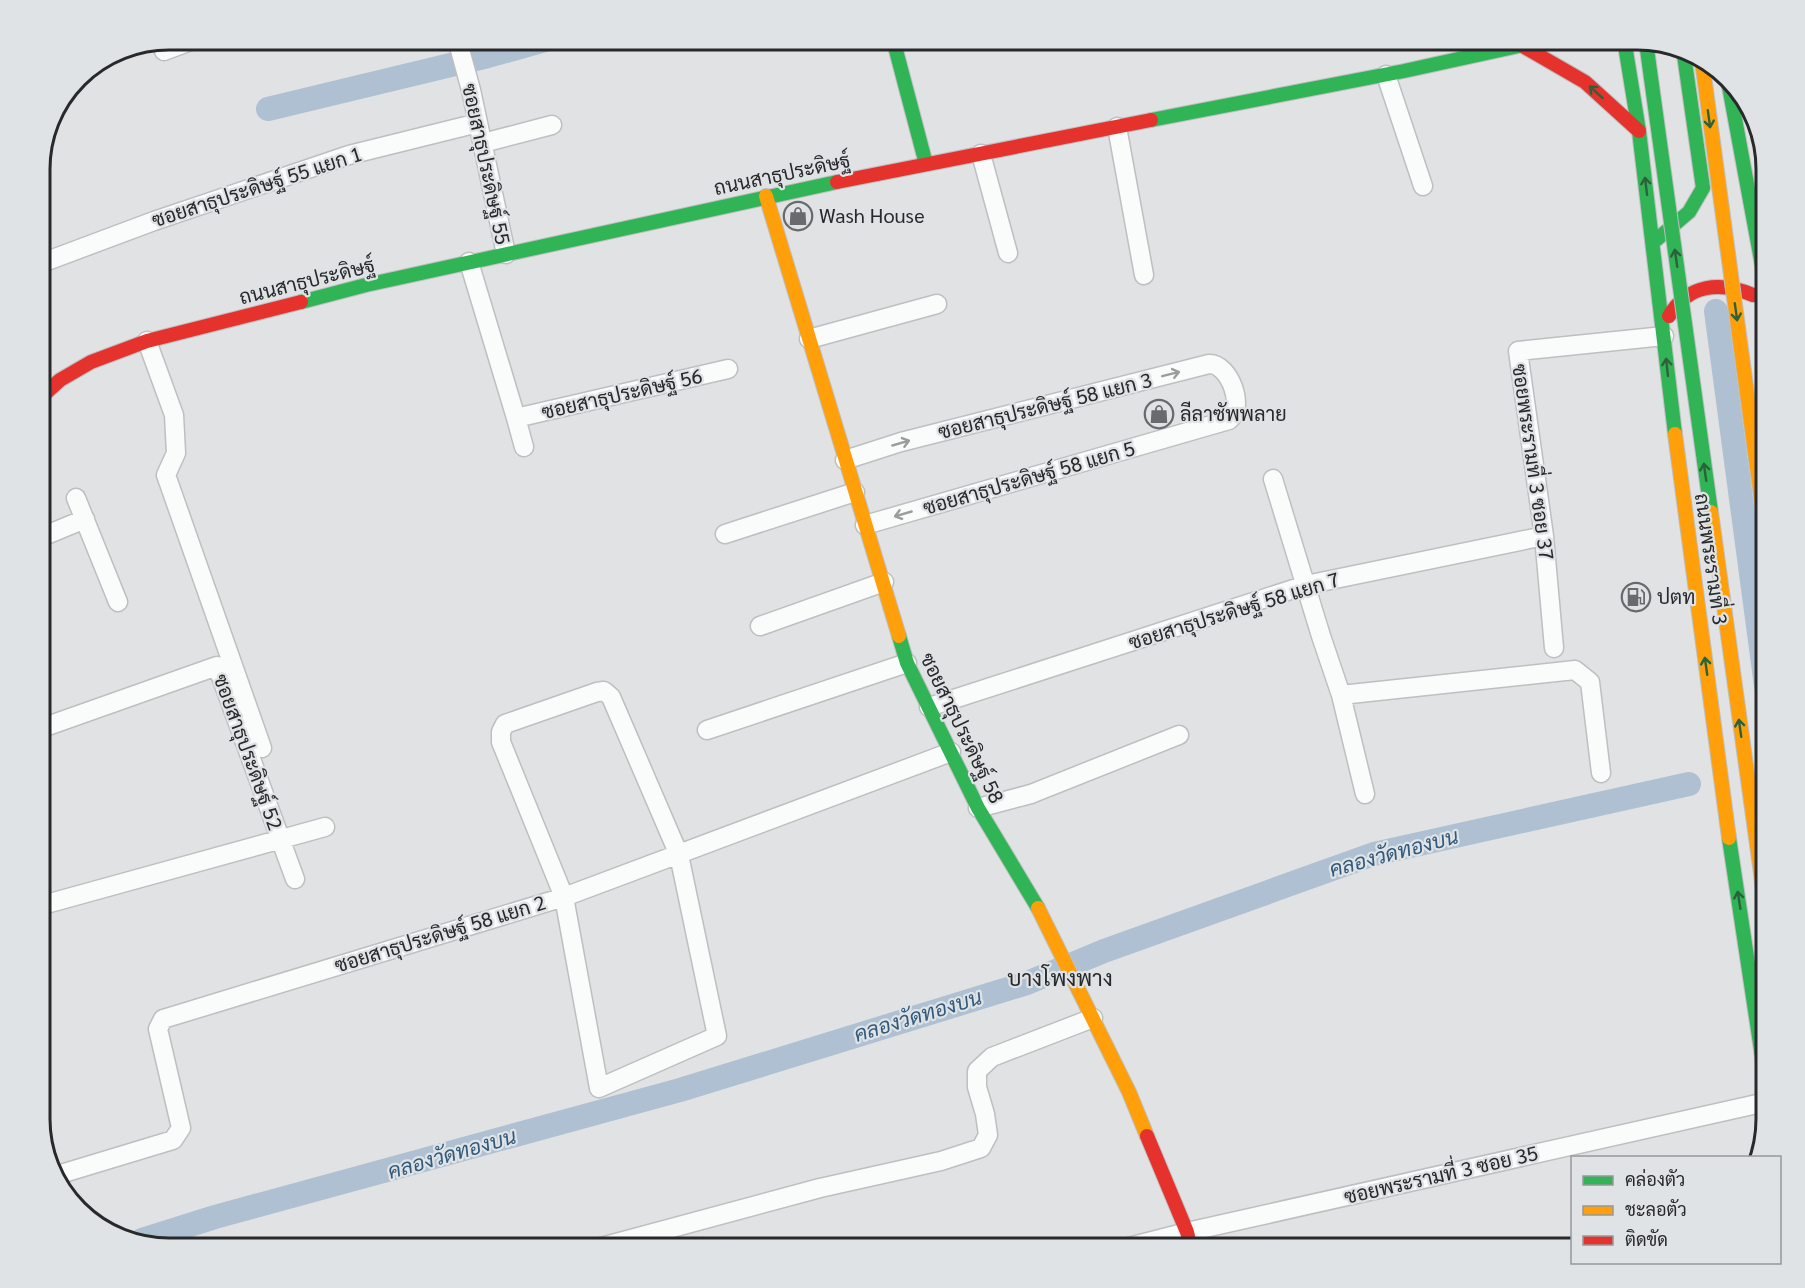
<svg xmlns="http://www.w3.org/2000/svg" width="1805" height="1288" viewBox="0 0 1805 1288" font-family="Georgia,Sarabun,serif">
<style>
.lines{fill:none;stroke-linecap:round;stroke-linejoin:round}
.canal{stroke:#aec0d1;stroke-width:24}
.street-casing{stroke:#bebfc1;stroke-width:21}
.fast-casing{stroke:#bebfc1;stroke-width:16}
.slow-casing{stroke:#bebfc1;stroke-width:16}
.jam-casing{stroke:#bebfc1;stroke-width:16}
.street{stroke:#fafbfb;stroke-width:18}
.fast{stroke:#30b455;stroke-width:14}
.slow{stroke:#ff9f0a;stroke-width:14}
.jam{stroke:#e5322d;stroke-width:14}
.fast-bridge-casing{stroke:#bebfc1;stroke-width:16;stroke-linecap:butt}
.slow-bridge-casing{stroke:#bebfc1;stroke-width:16;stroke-linecap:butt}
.fast-bridge{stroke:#30b455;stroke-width:14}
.slow-bridge{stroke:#ff9f0a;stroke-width:14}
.oneway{stroke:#2b613b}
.oneway2{stroke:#9c9c9d}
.labels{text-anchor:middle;stroke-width:4.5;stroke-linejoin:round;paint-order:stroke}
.street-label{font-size:20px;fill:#28292a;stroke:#dfe3e5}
.poi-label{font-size:20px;fill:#28292a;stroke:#dfe3e5;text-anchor:start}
.water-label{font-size:21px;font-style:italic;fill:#315a7c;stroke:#dfe3e5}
.quarter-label{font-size:22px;fill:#28292a;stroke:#dfe3e5}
.rim{fill:none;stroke:#28292a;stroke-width:3}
</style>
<rect width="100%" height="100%" fill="#e0e2e4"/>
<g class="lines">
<path class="canal" d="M268 109 488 56 549 39
M1716 311 1766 686
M142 1240 215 1217 680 1090 1027 983 1104 951 1374 854 1689 784"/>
<g class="street-casing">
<path id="street" d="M457 39 471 90 506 254
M164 51 196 39
M1386 75 1423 186
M1117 127 1144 275
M483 143 552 125
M981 154 1008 253
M469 262 516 418 728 369
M39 264 154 221 349 155 478 123
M809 339 937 304
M147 341 174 415 176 453 166 475 262 748
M516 418 524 447
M845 460 901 442 1209 364C1229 363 1246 407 1229 420L865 525
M1273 479 1321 636 1341 695 1365 794
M76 498 118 602
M725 534 855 492
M39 538 85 519
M760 626 884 582
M1554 648 1544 536 1518 351 1664 336
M604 691 611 697 679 855 717 1036 599 1088 564 897 501 742V732L505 724 597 692Z
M1341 695 1575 670 1590 682 1601 773
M929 707 1306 585 1544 536
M39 729 217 666 295 879
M707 730 907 663
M978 808 1031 794 1179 735
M39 906 325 827
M54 1176 173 1140 181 1128 158 1029 163 1019 564 897 951 752
M594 1249 820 1188 941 1161 981 1148 988 1135 985 1114 977 1087V1071L992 1057 1093 1018
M1121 1249 1187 1232 1766 1102"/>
</g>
<g class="fast-casing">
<path id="fast" d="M893 39 926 164
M1624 39 1639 131 1675 434
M1728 81 1766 287
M1151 120 1404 71 1550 39
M1656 240 1689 212 1703 188 1684 55
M301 302 366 285 837 182
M899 636 907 663 978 808 1038 908
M1729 838 1766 1083"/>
</g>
<g class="slow-casing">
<path id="slow" d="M766 196 899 636
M1675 434 1729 838
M1038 908 1129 1092 1147 1136"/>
</g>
<g class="jam-casing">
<path id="jam" d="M1528 39 1521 45 1585 82 1639 131
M837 182 1151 120
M1669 316C1688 284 1720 281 1753 295
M39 399 60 380 91 362 147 341 301 302
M1147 1136 1187 1232 1191 1249"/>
</g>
<use href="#street" class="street"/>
<use href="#fast" class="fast"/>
<use href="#slow" class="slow"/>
<use href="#jam" class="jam"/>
<g class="fast-bridge-casing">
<path id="fast-bridge" d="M1646 42 1711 512"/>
</g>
<g class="slow-bridge-casing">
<path id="slow-bridge" d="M1702 61 1766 534
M1711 512 1766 910"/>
</g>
<use href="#fast-bridge" class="fast-bridge"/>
<use href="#slow-bridge" class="slow-bridge"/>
</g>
<defs><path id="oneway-shaft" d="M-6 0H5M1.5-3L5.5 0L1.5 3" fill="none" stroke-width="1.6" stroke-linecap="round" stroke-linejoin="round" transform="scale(1.5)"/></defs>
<g class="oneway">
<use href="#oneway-shaft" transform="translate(1596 92) rotate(-138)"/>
<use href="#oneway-shaft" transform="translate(1709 119) rotate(82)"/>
<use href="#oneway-shaft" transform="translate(1646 186) rotate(-97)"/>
<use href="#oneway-shaft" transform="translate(1676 258) rotate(-98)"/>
<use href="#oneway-shaft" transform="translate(1736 312) rotate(82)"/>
<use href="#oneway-shaft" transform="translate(1667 367) rotate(-96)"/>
<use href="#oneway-shaft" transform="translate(1705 472) rotate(-98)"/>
<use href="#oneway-shaft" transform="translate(1706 666) rotate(-98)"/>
<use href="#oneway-shaft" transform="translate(1740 728) rotate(-98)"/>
<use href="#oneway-shaft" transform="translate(1739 900) rotate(-99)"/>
</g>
<g class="oneway2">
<use href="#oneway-shaft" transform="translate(1171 374) rotate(-14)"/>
<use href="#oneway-shaft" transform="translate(901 443) rotate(-16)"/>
<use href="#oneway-shaft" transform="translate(903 514) rotate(164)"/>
</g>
<defs>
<g id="shop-ring" transform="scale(1.5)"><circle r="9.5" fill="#dfe3e5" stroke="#686a6b" stroke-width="1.5"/><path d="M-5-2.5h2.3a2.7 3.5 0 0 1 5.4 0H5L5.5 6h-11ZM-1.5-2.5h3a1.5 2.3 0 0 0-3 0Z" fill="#686a6b"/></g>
<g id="fuel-ring" transform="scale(1.5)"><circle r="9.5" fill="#dfe3e5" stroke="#686a6b" stroke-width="1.5"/><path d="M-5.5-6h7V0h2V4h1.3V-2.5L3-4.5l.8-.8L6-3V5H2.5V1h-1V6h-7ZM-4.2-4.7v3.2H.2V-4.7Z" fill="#686a6b"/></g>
</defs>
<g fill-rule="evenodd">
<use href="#shop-ring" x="798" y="216"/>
<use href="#shop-ring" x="1159" y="414"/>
<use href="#fuel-ring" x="1636" y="597"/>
</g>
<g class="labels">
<g class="street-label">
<text transform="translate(486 164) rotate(78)" y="7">ซอยสาธุประดิษฐ์ 55</text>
<text transform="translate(782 174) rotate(-12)" y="7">ถนนสาธุประดิษฐ์</text>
<text transform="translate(257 187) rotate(-18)" y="7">ซอยสาธุประดิษฐ์ 55 แยก 1</text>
<text transform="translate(307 281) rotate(-14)" y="7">ถนนสาธุประดิษฐ์</text>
<text transform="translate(622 394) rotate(-13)" y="7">ซอยสาธุประดิษฐ์ 56</text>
<text transform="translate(1045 406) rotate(-14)" y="7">ซอยสาธุประดิษฐ์ 58 แยก 3</text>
<text transform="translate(1533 462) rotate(82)" y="7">ซอยพระรามที่ 3 ซอย 37</text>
<text transform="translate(1029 478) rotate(-16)" y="7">ซอยสาธุประดิษฐ์ 58 แยก 5</text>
<text transform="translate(1711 559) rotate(82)" y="7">ถนนพระรามที่ 3</text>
<text transform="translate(1234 611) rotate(-17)" y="7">ซอยสาธุประดิษฐ์ 58 แยก 7</text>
<text transform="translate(962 728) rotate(64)" y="7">ซอยสาธุประดิษฐ์ 58</text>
<text transform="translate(248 752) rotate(70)" y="7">ซอยสาธุประดิษฐ์ 52</text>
<text transform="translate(440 934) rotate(-17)" y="7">ซอยสาธุประดิษฐ์ 58 แยก 2</text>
<text transform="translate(1441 1175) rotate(-13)" y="7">ซอยพระรามที่ 3 ซอย 35</text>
</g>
<g class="poi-label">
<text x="819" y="223">Wash House</text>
<text x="1180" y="421">ลีลาซัพพลาย</text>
<text x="1657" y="604">ปตท</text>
</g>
<g class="water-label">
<text transform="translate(1394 853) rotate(-15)" y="7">คลองวัดทองบน</text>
<text transform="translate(918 1016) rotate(-17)" y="7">คลองวัดทองบน</text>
<text transform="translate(452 1154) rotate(-16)" y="7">คลองวัดทองบน</text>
</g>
<g class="quarter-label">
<text x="1060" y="986">บางโพงพาง</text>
</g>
</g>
<path d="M0 0H1805V1288H0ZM169 50H1637A119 119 0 0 1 1756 169V1119A119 119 0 0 1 1637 1238H169A119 119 0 0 1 50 1119V169A119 119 0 0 1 169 50Z" fill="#dfe3e5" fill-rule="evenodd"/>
<path class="rim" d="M169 50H1637A119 119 0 0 1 1756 169V1119A119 119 0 0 1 1637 1238H169A119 119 0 0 1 50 1119V169A119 119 0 0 1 169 50Z"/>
<rect x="1571" y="1156" width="210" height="108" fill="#dfe3e5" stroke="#96999a" stroke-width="1.5"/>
<rect x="1583" y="1176" width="30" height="9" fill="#30b455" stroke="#96999a" stroke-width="1.5"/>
<text x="1625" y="1186" font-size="18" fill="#28292a">คล่องตัว</text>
<rect x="1583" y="1206" width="30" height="9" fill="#ff9f0a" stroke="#96999a" stroke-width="1.5"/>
<text x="1625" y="1216" font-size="18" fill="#28292a">ชะลอตัว</text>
<rect x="1583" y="1236" width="30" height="9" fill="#e5322d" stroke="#96999a" stroke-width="1.5"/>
<text x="1625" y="1246" font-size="18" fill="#28292a">ติดขัด</text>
</svg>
